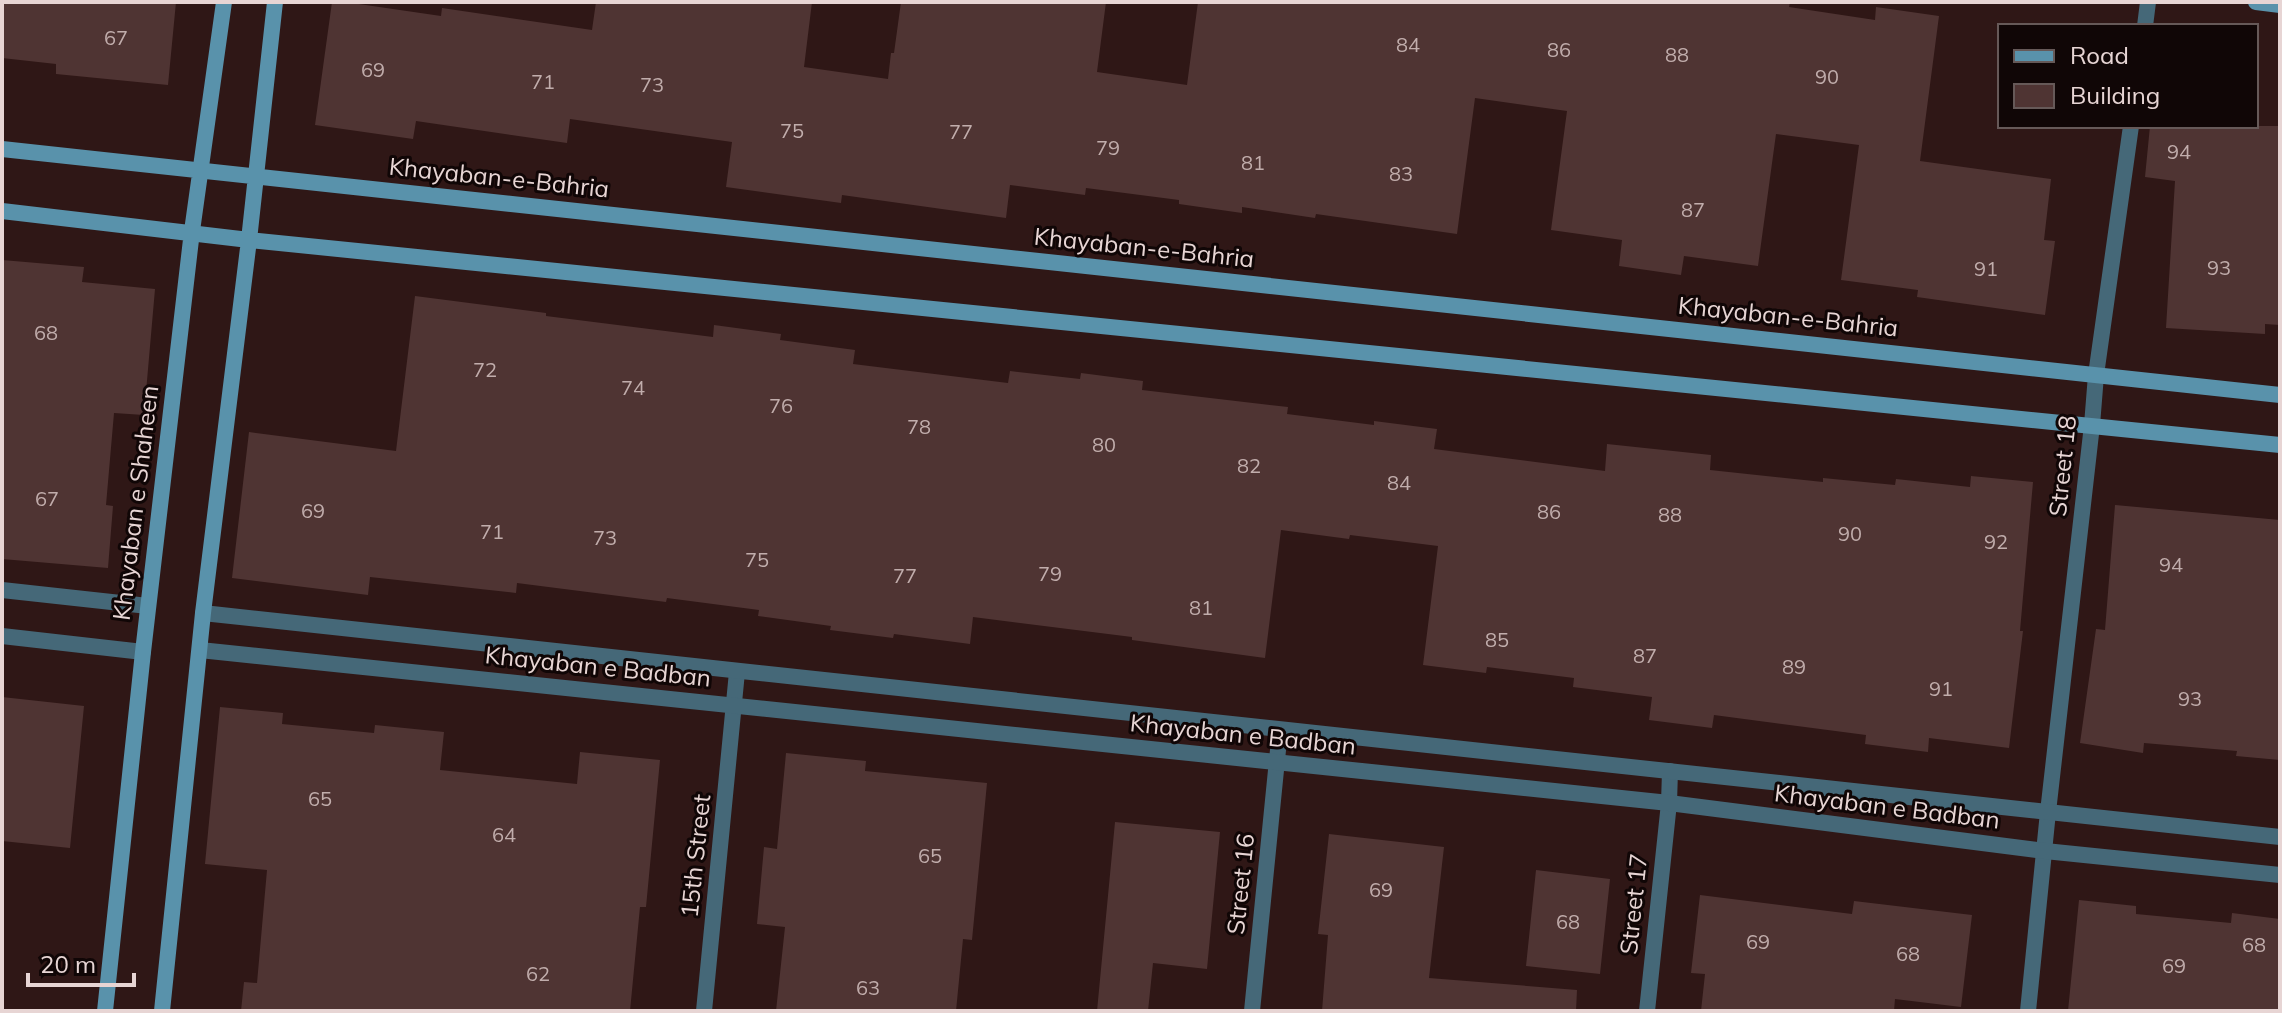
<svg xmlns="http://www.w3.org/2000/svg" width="2282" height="1013" viewBox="0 0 2282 1013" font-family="Mulish,sans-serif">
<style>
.building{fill:#4f3433}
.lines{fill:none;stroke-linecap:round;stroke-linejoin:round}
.minor{stroke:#456878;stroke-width:16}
.tertiary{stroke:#456878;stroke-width:16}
.secondary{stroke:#5992ab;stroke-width:16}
.labels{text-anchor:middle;stroke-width:6;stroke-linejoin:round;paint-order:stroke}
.number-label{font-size:20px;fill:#c1adac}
.street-label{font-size:24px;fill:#e7d5d4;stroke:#100606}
</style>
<rect width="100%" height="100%" fill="#2f1716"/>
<path class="building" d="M2 2H176L168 85 56 74V64L2 58Z
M332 2H345L441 16 442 8 592 30 596 2H812L804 67 888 79 891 53H894L901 2H1106L1097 72 1187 85 1198 2H1790L1789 7 1875 20 1876 7 1939 16 1920 161 2051 179 2044 240 2055 241 2045 315 1917 297 1918 290 1841 280 1859 145 1776 134 1758 266 1684 256 1681 275 1619 266 1622 240 1551 230 1567 111 1475 98 1457 234 1316 214 1315 218 1242 207V213L1179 204V200L1086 188 1085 195 1010 185 1006 218 842 195 841 203 726 187 732 142 570 119 567 143 416 121 413 139 315 125Z
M2150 126H2280V325L2265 324V334L2166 328 2175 181 2145 177Z
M2 260 84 267 82 282 155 289 144 415 114 413 106 505 113 506 108 568 2 559Z
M415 296 546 313V316L713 337 714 325 781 334 780 340 855 350 853 364 1008 383 1010 371 1080 379 1081 373 1143 381 1142 390 1288 407 1287 414 1374 425V421L1437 429 1434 449 1605 471 1607 444 1711 455 1710 470 1823 482V478L1895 485 1896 479 1970 487 1971 476 2033 482 2020 631H2023L2009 748 1929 738 1928 752 1865 744 1866 735 1714 715 1712 728 1649 720 1652 697 1573 687 1574 678 1487 667 1486 673 1423 665 1438 546 1350 535 1349 539 1281 530 1265 658 1132 640V637L973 617 970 644 894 634 893 638 830 630 831 626 758 616 759 610 667 598 666 602 517 583 516 593 370 577 368 595 232 578 249 432 396 451Z
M2115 505 2280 520V760L2236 756 2237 751 2144 743 2143 753 2080 743 2096 629 2105 630Z
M2 697 84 706 70 848 2 841Z
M220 707 283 713 282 724 374 733 375 725 444 732 440 770 577 784 580 752 660 760 646 907H640L630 1011H241L244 982 257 983 267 870 205 864Z
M786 753 866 761 865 771 987 783 972 940 963 939 956 1011H776L785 927 757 924 764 847 777 849Z
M1115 822 1220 832 1207 969 1153 963 1148 1011H1097Z
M1329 834 1444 847 1429 978 1577 990 1576 1011H1322L1328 935 1318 934Z
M1536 870 1610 879 1600 974 1526 966Z
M1700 895 1852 914 1854 901 1972 915 1961 1007 1895 999 1894 1011H1701L1705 974 1691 973Z
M2079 900 2136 906V914L2231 923 2232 913 2280 919V1011H2068Z"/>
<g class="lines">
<path class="minor" d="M2145 26 2148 2
M704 1011 737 672
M1252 1011 1280 730
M1647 1011 1669 803 1670 771
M2028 1011 2048 812 2092 425 2096 375 2131 126"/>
<path class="tertiary" d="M2 590 148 606
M203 613 2280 837
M2 636 143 652
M200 650 1669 803 2045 851 2280 875"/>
<path class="secondary" d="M2256 2 2280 5
M2 149 2280 395
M2 211 249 240 2280 445
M105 1011 143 652 192 231 224 2
M162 1011 203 613 249 240 275 2"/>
</g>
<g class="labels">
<g class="number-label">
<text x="116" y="45">67</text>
<text x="1408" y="52">84</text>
<text x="1559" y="57">86</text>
<text x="1677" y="62">88</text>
<text x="373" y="77">69</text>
<text x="1827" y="84">90</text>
<text x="543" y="89">71</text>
<text x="652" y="92">73</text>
<text x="792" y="138">75</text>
<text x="961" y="139">77</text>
<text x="1108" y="155">79</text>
<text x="2179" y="159">94</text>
<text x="1253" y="170">81</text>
<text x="1401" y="181">83</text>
<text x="1693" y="217">87</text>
<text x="2219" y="275">93</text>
<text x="1986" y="276">91</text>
<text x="46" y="340">68</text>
<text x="485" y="377">72</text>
<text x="633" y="395">74</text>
<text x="781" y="413">76</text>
<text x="919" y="434">78</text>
<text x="1104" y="452">80</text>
<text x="1249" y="473">82</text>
<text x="1399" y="490">84</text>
<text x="47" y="506">67</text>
<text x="313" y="518">69</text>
<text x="1549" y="519">86</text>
<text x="1670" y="522">88</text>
<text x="492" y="539">71</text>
<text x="1850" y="541">90</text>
<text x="605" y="545">73</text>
<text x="1996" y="549">92</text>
<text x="757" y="567">75</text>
<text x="2171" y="572">94</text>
<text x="1050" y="581">79</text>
<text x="905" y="583">77</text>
<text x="1201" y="615">81</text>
<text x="1497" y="647">85</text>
<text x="1645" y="663">87</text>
<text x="1794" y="674">89</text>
<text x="1941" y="696">91</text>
<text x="2190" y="706">93</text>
<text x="320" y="806">65</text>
<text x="504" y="842">64</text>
<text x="930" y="863">65</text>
<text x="1381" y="897">69</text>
<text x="1568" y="929">68</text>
<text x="1758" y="949">69</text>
<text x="2254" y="952">68</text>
<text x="1908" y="961">68</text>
<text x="2174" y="973">69</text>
<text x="538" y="981">62</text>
<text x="868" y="995">63</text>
</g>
<g class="street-label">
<text transform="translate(499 178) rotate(6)" y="8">Khayaban-e-Bahria</text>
<text transform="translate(1144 248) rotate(6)" y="8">Khayaban-e-Bahria</text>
<text transform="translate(1788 317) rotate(6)" y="8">Khayaban-e-Bahria</text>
<text transform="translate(2063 466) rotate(-84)" y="8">Street 18</text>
<text transform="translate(136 503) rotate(-83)" y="8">Khayaban e Shaheen</text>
<text transform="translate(598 667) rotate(6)" y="8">Khayaban e Badban</text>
<text transform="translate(1243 735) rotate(6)" y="8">Khayaban e Badban</text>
<text transform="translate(1887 807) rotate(7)" y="8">Khayaban e Badban</text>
<text transform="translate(696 856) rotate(-84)" y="8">15th Street</text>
<text transform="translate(1241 884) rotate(-84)" y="8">Street 16</text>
<text transform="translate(1634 904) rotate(-84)" y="8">Street 17</text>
</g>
</g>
<rect width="2282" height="1013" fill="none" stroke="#e7d5d4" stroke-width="8"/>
<rect x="1998" y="24" width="260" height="104" fill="#100606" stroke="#665958" stroke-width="2"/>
<rect x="2014" y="50" width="40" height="12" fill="#5992ab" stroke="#665958" stroke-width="2"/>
<text x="2070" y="64" font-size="24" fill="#e7d5d4">Road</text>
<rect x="2014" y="84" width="40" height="24" fill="#4f3433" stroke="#665958" stroke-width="2"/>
<text x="2070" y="104" font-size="24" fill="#e7d5d4">Building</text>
<path d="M28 973v12h106v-12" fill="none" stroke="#e7d5d4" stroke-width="4"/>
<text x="40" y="973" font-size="24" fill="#e7d5d4" stroke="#100606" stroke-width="6" paint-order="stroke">20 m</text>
</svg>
